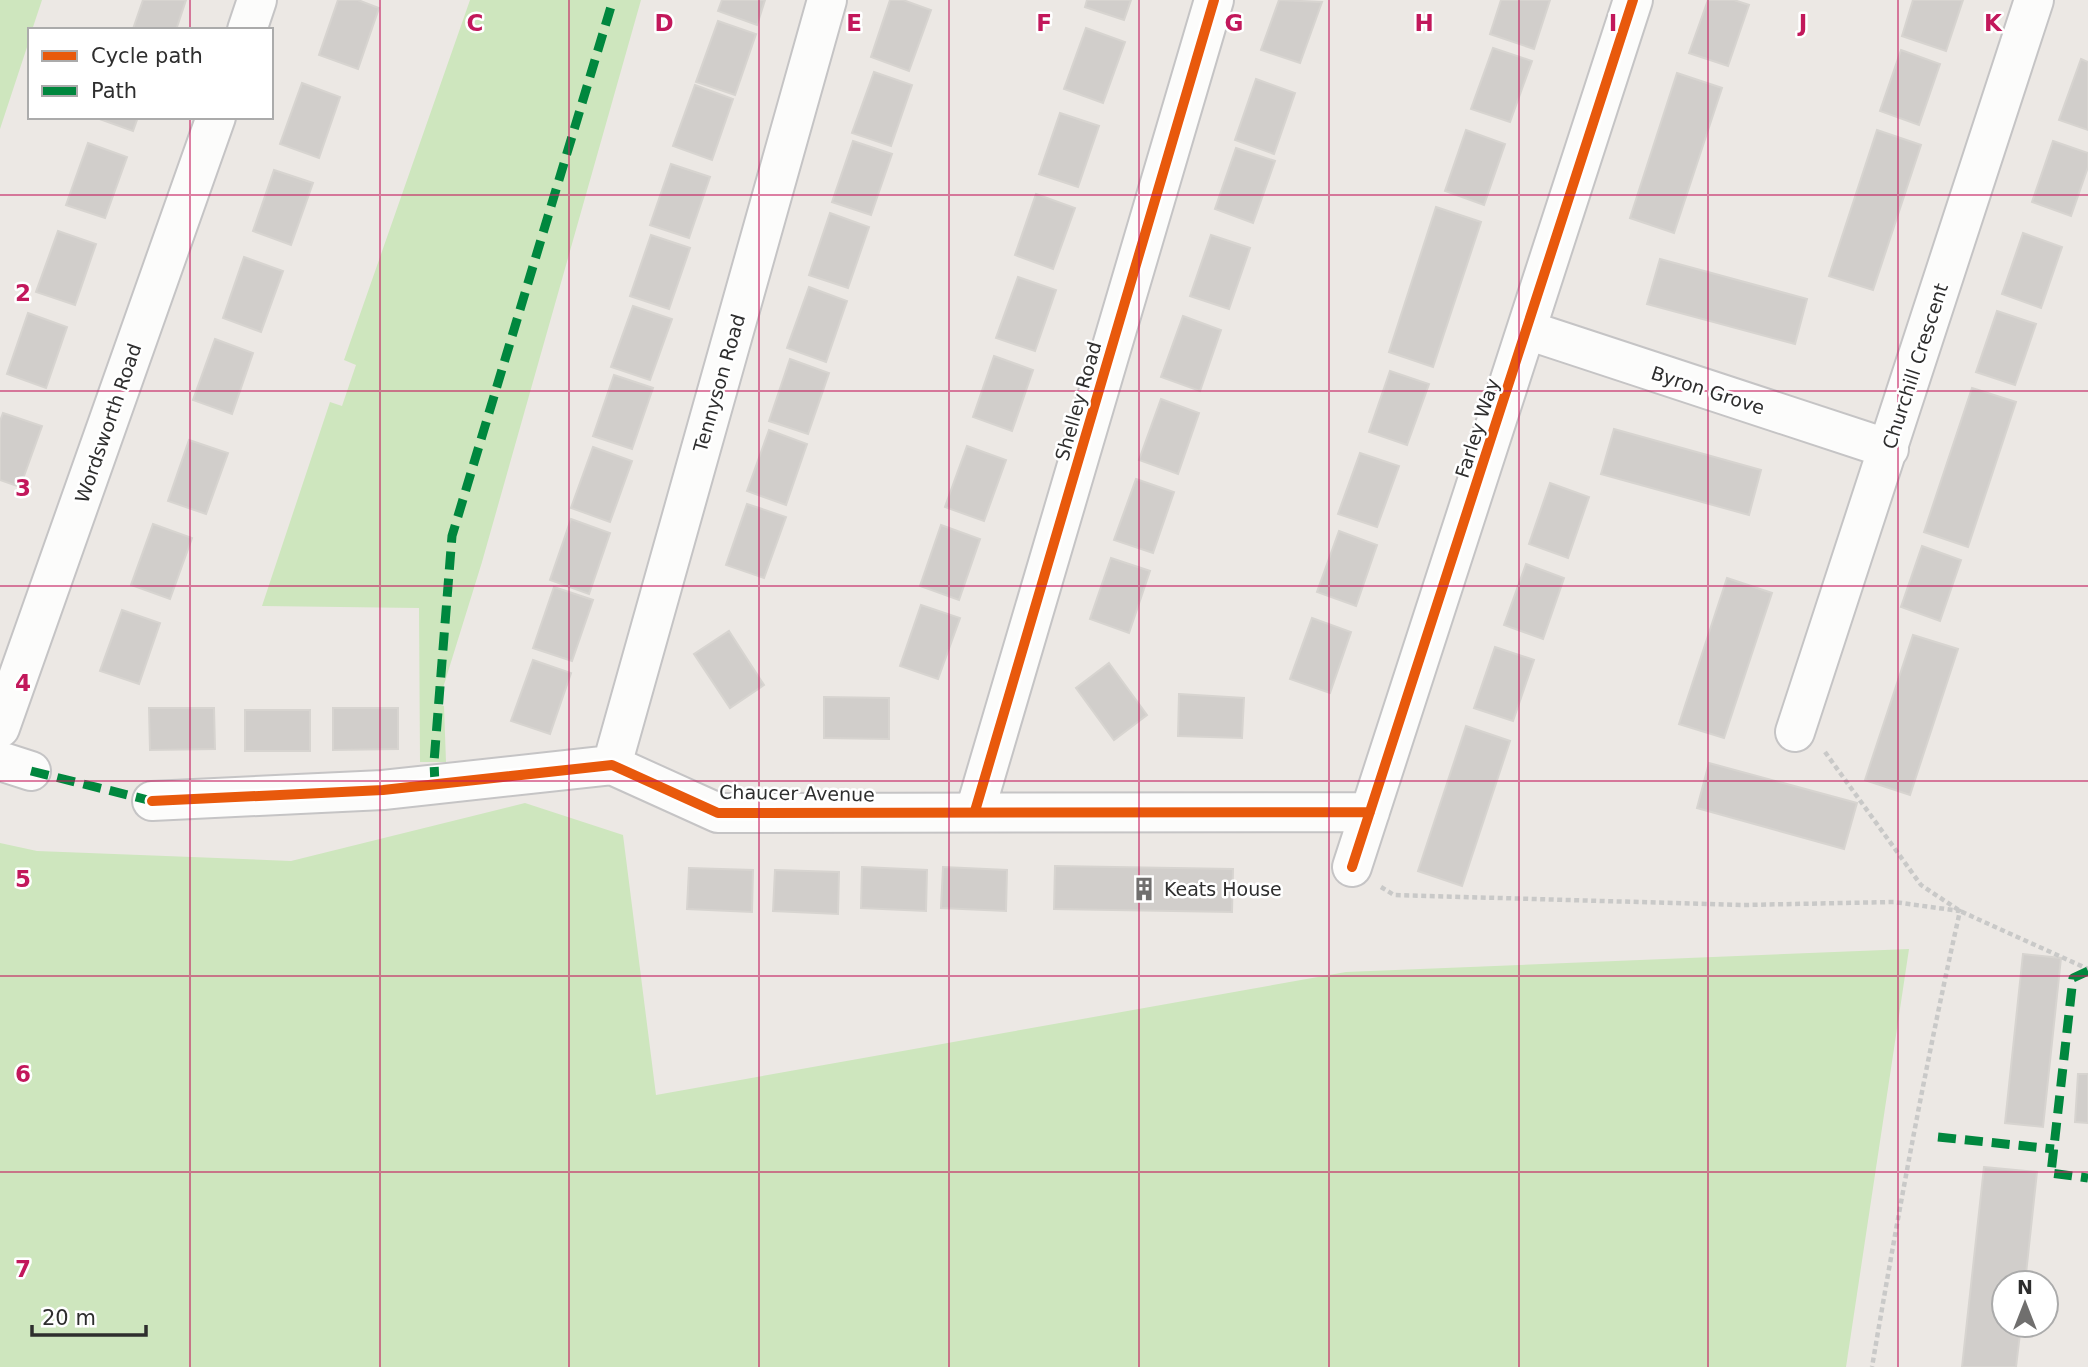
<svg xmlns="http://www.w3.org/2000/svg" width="2088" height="1367" viewBox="0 0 2088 1367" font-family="'DejaVu Sans',sans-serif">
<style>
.green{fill:#cee6be}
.building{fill:#d1cecb;stroke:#d7d4d0;stroke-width:2}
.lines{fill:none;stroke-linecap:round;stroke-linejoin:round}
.minor-casing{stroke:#c5c4c5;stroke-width:42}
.path{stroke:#c9c9c8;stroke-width:4.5;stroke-dasharray:5 3.5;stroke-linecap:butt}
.minor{stroke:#fcfcfb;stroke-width:38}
.quiet{stroke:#00873e;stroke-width:9;stroke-dasharray:18 9;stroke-linecap:butt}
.cycleway-casing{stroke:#fff;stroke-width:15}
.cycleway{stroke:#e8590c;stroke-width:10}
.grid{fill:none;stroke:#c2185b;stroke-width:2;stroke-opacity:0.55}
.labels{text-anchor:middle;stroke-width:5;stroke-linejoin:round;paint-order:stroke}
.street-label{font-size:19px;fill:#2e2e2e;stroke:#fff}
.poi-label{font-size:19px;fill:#2e2e2e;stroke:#fff;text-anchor:start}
.grid-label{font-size:23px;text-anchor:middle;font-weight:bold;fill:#c2185b;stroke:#fff;stroke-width:5;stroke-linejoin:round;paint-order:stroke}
</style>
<rect width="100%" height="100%" fill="#ece8e4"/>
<path class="green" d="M0 0H42L32 30H30V38L0 129Z
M470 0H641L482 562 438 704 444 706 446 762H420L419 608 262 606 330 402 342 406 356 365 344 360Z
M525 803 623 835 656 1095 1346 972 1909 949 1846 1367H0V843L37 851 291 861Z"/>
<path class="building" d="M143 0H186L176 30 133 29Z
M338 0H358L379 8 358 69 319 55Z
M722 0H765L757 25 718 11Z
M890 0H903L931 10 909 71 871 57Z
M1087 0H1131L1124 20 1085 7Z
M1279 0 1322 2 1300 63 1261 50Z
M1501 0H1550L1534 49 1490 34Z
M1708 0H1734L1749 5 1728 66 1689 53Z
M1913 0H1963L1946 51 1902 36Z
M718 21 756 34 735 95 696 82Z
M1086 28 1125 42 1103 103 1064 89Z
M1493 48 1532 61 1510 122 1471 109Z
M1901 50 1940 64 1919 125 1880 111Z
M2081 59 2088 62V130L2059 120Z
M874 72 912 85 891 146 852 133Z
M1677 73 1722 88 1674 233 1630 218Z
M1256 79 1295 93 1274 154 1235 140Z
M302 83 340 97 319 158 280 144Z
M695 85 733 99 712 160 673 146Z
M1060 113 1099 126 1078 187 1039 174Z
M94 117H138L133 131Z
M1466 130 1505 144 1484 205 1445 191Z
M1877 130 1921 145 1873 290 1829 276Z
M853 141 892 154 871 215 832 202Z
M2053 141 2088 153V167L2071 216 2032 202Z
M88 143 127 157 105 218 66 205Z
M1236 148 1275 161 1253 223 1215 209Z
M671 164 710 177 689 238 650 225Z
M274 170 313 183 291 245 253 231Z
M1036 194 1075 208 1053 269 1015 255Z
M1436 207 1481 222 1433 367 1389 352Z
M830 213 869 227 848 288 809 275Z
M58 231 96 244 75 305 36 292Z
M2023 233 2062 247 2041 308 2002 294Z
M651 235 690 248 669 309 630 296Z
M1211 235 1250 248 1229 309 1190 296Z
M244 257 283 271 261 332 223 318Z
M1660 259 1807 299 1795 344 1647 304Z
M1018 277 1056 290 1035 351 996 338Z
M809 287 847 301 826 362 787 348Z
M633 306 672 319 650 380 611 367Z
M1997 311 2036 324 2015 385 1976 372Z
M28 313 67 327 46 388 7 374Z
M1183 316 1221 330 1200 391 1161 377Z
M215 339 253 353 232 414 193 400Z
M994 356 1033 370 1012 431 973 417Z
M790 359 829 373 808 434 769 421Z
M1390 371 1429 384 1407 445 1369 432Z
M614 375 653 388 632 449 593 436Z
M1972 388 2016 402 1968 547 1924 532Z
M1161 399 1199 413 1178 474 1139 460Z
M3 413 42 426 20 487 0 480V421Z
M1614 429 1761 470 1749 515 1601 474Z
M769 430 807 444 786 505 747 491Z
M189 440 228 453 206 514 168 501Z
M967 446 1006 460 984 521 945 507Z
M593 447 632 461 610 522 571 508Z
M1360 453 1399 466 1377 527 1338 514Z
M1136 479 1174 492 1153 553 1114 540Z
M1550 483 1589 497 1568 558 1529 544Z
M747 504 786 517 764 578 726 565Z
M571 519 610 533 589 594 550 580Z
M153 524 192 538 170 599 131 585Z
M941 525 980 539 959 600 920 586Z
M1339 531 1377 545 1356 606 1317 592Z
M1922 546 1961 560 1940 621 1901 607Z
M1111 558 1150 571 1129 633 1090 619Z
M1526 564 1564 578 1543 639 1504 625Z
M1727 578 1772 593 1724 738 1679 724Z
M554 587 593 600 572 661 533 648Z
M921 605 960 618 938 679 900 666Z
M122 610 160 623 139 684 100 671Z
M1312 618 1351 632 1330 693 1290 679Z
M729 631 764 685 730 708 694 654Z
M1913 635 1958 649 1910 795 1865 780Z
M1495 647 1534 660 1513 721 1474 708Z
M533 660 571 673 550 734 511 721Z
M1109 663 1147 715 1114 740 1076 688Z
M1179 694 1244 698 1242 738 1178 736Z
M824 697 889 698V739L824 738Z
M149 708H214L215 749 150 750Z
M333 708H398V749L333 750Z
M245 710H310V751H245Z
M1466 726 1510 741 1462 886 1418 871Z
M1709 763 1857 803 1844 849 1697 808Z
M1055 866 1233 869 1232 912 1054 909Z
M862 867 927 870 926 911 861 908Z
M943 867 1007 870 1006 911 941 908Z
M689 868 753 870 752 912 687 909Z
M775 870 839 872 838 914 773 911Z
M2023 954 2061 958 2043 1127 2005 1123Z
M2078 1074H2088V1123L2075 1122Z
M1984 1167 2037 1172 2025 1283H2004V1325H2021L2016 1367H1962Z"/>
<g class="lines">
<g class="minor-casing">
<path id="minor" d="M247 30 257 0
M1527 330 1889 449
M0 728 216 117
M1795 732 2034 0
M0 761 31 771
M612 765 827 0
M152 801 383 790 612 765 718 813 1370 812
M975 811 1214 0
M1352 867 1633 0"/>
</g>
<path class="path" d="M1825 752 1921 885 1960 911 2088 969
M1381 887 1394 895 1743 905 1894 902 1960 911C1926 1062 1898 1214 1872 1367"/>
<use href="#minor" class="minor"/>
<path class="quiet" d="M31 771 152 801
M435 785 434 762 452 536 613 0
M2088 971 2073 978 2051 1173 2088 1178
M1938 1137 2054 1149"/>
<g class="cycleway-casing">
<path id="cycleway" d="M152 801 383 790 612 765 718 813 1370 812
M975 811 1214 0
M1352 867 1633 0"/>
</g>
<use href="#cycleway" class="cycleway"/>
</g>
<path class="grid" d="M190 0V30M380 0V1367M569 0V1367M759 0V1367M949 0V1367M1139 0V1367M1329 0V1367M1519 0V1367M1708 0V1367M1898 0V1367M190 117V1367M0 195H2088M0 391H2088M0 586H2088M0 781H2088M0 976H2088M0 1172H2088"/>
<defs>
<g id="building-bare" transform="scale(1.89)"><path d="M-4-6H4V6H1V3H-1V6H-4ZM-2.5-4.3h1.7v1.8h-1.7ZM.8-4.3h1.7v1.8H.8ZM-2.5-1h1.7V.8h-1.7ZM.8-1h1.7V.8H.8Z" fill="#706f6e" stroke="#fff" stroke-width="2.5" paint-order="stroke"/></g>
</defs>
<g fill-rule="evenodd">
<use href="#building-bare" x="1144" y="889"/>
</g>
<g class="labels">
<g class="street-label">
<text transform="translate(1915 366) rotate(-72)" y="7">Churchill Crescent</text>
<text transform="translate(719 383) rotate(-74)" y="7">Tennyson Road</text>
<text transform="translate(1708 390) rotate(18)" y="7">Byron Grove</text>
<text transform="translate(1078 401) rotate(-74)" y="7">Shelley Road</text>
<text transform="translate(108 423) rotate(-71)" y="7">Wordsworth Road</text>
<text transform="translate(1477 428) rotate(-72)" y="7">Farley Way</text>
<text transform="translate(797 793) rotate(1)" y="7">Chaucer Avenue</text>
</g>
<g class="poi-label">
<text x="1164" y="896">Keats House</text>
</g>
</g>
<g class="grid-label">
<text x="475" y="31">C</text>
<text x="664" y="31">D</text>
<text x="854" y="31">E</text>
<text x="1044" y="31">F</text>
<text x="1234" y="31">G</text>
<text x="1424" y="31">H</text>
<text x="1613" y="31">I</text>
<text x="1803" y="31">J</text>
<text x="1993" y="31">K</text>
<text x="23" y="301">2</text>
<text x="23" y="496">3</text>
<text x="23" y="691">4</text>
<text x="23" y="887">5</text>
<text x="23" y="1082">6</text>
<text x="23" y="1277">7</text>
</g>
<rect x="28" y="28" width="245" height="91" fill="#ffffff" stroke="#ababab" stroke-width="2"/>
<rect x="42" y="51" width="35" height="10" fill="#e8590c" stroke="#ababab" stroke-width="2"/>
<text x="91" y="63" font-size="21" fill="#2e2e2e">Cycle path</text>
<rect x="42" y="86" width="35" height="10" fill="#00873e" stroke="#ababab" stroke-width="2"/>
<text x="91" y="98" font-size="21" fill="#2e2e2e">Path</text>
<g transform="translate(2025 1304)"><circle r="33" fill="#ffffff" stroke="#ababab" stroke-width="2"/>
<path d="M0-5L12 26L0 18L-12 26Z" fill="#706f6e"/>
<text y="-10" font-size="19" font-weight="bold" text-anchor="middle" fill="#2e2e2e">N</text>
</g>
<path d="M32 1325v10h114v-10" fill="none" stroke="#2e2e2e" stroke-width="3.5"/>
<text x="42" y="1325" font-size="21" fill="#2e2e2e" stroke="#ffffff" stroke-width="5" paint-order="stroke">20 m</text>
</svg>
